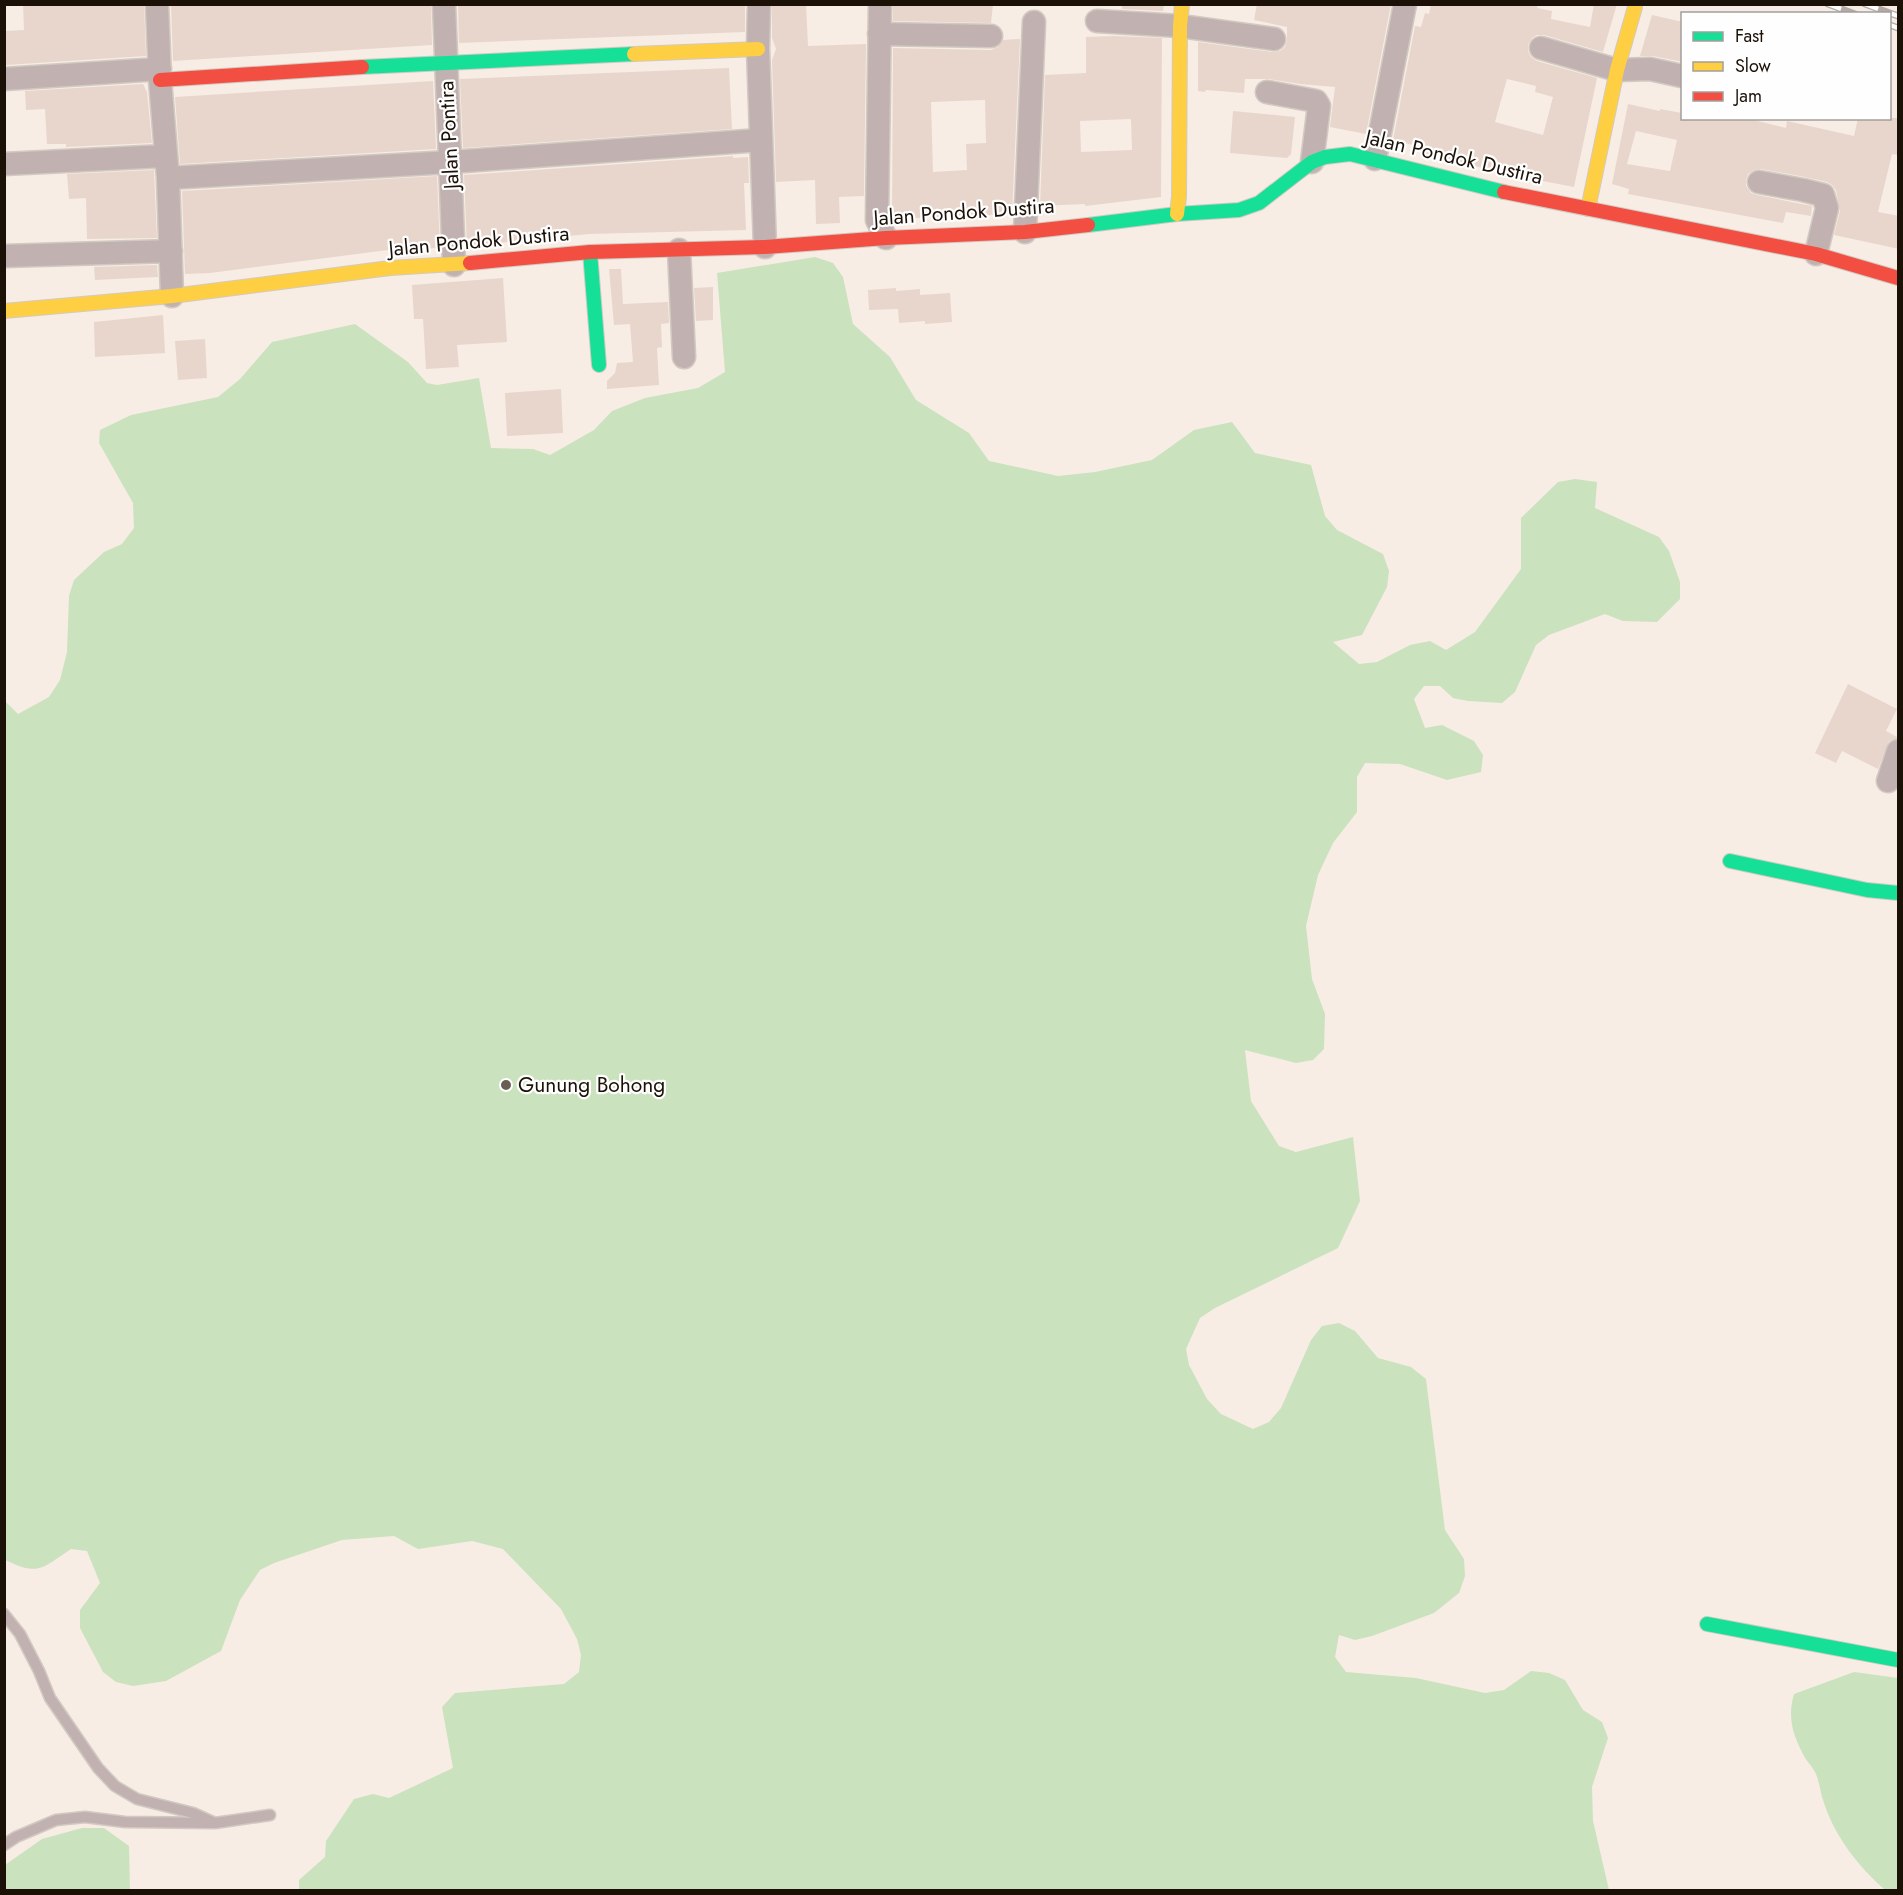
<svg xmlns="http://www.w3.org/2000/svg" width="1903" height="1895" viewBox="0 0 1903 1895" font-family="Jost,sans-serif">
<style>
.green{fill:#cbe2be}
.building{fill:#e8d6cc;fill-rule:evenodd}
.lines{fill:none;stroke-linecap:round;stroke-linejoin:round}
.lane-casing{stroke:#d2cac2;stroke-width:13}
.street-casing{stroke:#d2cac2;stroke-width:25}
.fast-casing{stroke:#d2cac2;stroke-width:16}
.slow-casing{stroke:#d2cac2;stroke-width:16}
.jam-casing{stroke:#d2cac2;stroke-width:16}
.lane{stroke:#c1b2b1;stroke-width:10}
.street{stroke:#c1b2b1;stroke-width:22}
.fast{stroke:#16e098;stroke-width:14}
.slow{stroke:#ffcf43;stroke-width:14}
.jam{stroke:#f24e42;stroke-width:14}
.rail-casing{stroke:#b4a9a5;stroke-width:7}
.rail{stroke:#fefefe;stroke-width:4.5;stroke-dasharray:14;stroke-linecap:butt}
.poi-dot{fill:#685e54;stroke:#fefefe;stroke-width:2}
.labels{text-anchor:middle;stroke-width:4.5;stroke-linejoin:round;paint-order:stroke}
.street-label{font-size:21px;fill:#1b1107;stroke:#fefefe}
.poi-label{font-size:21px;fill:#1b1107;stroke:#fefefe;text-anchor:start}
</style>
<rect width="100%" height="100%" fill="#f7ede4"/>
<path class="green" d="M815 257 833 263 843 277 853 324 890 357 916 400 969 433 989 461 1058 476 1095 472 1152 460 1194 430 1232 422 1255 453 1311 465 1325 516 1337 530 1383 554 1389 571 1387 587 1362 635 1333 642 1359 664 1377 662 1410 645 1430 641 1446 650 1475 632 1521 569V518L1558 482 1575 479 1597 482 1595 508 1659 537 1669 551 1680 582V599L1657 622 1623 621 1605 614 1549 635 1536 645 1515 692 1502 703 1468 701 1453 698 1440 686H1424L1414 699 1425 728 1442 725 1474 741 1483 755 1481 772 1447 780 1400 764 1365 763 1357 777V812L1333 843 1318 875 1306 926 1312 979 1325 1014 1324 1049 1313 1060 1296 1063 1245 1050 1251 1101 1279 1146 1296 1152 1353 1137 1360 1201 1338 1248 1215 1308 1200 1318 1186 1349 1189 1365 1207 1399 1221 1414 1253 1429 1269 1422 1281 1408 1311 1340 1322 1326 1339 1323 1355 1331 1378 1358 1411 1367 1426 1379 1445 1530 1464 1559 1465 1576 1459 1593 1434 1613 1372 1636 1355 1640 1339 1635 1335 1657 1346 1672 1416 1678 1485 1693 1504 1690 1531 1671 1549 1673 1565 1680 1583 1710 1602 1722 1608 1738 1592 1787 1593 1821 1609 1890H299V1880L325 1857 326 1841 354 1799 373 1794 389 1798 453 1768 442 1707 455 1693 564 1684 579 1672 581 1655 577 1639 561 1609 503 1549 472 1541 418 1549 394 1536 342 1540 274 1563 260 1570 240 1600 221 1651 166 1681 133 1686 116 1682 103 1672 80 1628V1610L100 1583 87 1551 71 1549C41 1569 39 1576 5 1560L4 700 18 714 49 697 60 680 67 652 69 596 74 580 104 552 122 544 134 528 133 503 99 443 100 430 131 415 218 397 240 379 272 342 355 324 408 362 427 383 437 385 479 378 491 448 533 449 550 455 594 430 612 411 645 398 698 388 725 372 717 273Z
M1854 1672 1898 1678V1890H1885C1859 1867 1835 1837 1824 1803 1820 1793 1820 1782 1815 1772 1812 1766 1807 1762 1804 1756 1793 1735 1787 1718 1794 1694Z
M82 1828H104L129 1846 130 1890H5V1865L42 1839Z"/>
<path class="building" d="M23 4H144L146 56 6 65 5 31 24 30Z
M171 4H431L432 45 173 61Z
M458 4H745V32L459 43Z
M772 4H806L808 46 866 44 864 196 839 197 840 223 816 224 815 180 776 182 772 60 776 49 772 38Z
M893 4H993L991 23 893 21Z
M1122 4H1164L1163 11 1122 9Z
M1257 4H1391L1366 134 1330 127 1335 87 1300 84 1269 79H1245L1244 93 1206 90 1205 92 1198 91V42L1272 52 1280 51 1285 47 1287 40V27L1254 20Z
M1431 4H1538L1537 8 1552 11 1551 19 1590 27 1594 4H1617L1603 52 1544 35H1537L1532 38 1528 45V51L1531 57 1537 61 1597 78 1574 187 1506 174 1424 153 1425 148 1393 140 1415 26 1421 27 1425 13 1429 14ZM1507 79 1536 86 1535 92 1553 97 1543 135 1495 122Z
M1652 15 1683 22V62L1653 56H1640Z
M1114 36 1162 38 1161 197 1085 206V204L1040 206 1045 75 1086 73V37ZM1131 119 1132 150 1081 152 1080 121Z
M1020 39 1012 214 892 219 893 48 991 50 998 47 1003 40ZM985 100 986 143 966 144 967 170 933 172 931 102Z
M729 68 732 129 463 148 460 79Z
M433 81 436 149 180 164 175 97Z
M143 84 147 92 152 143 66 147V144H47L45 109 26 110 25 91Z
M1628 104 1660 111V109L1682 113 1681 118H1745L1786 128 1787 121 1854 136 1858 118H1899V155L1892 154 1878 212 1899 216V249L1834 235 1840 211 1836 190 1832 185 1827 182 1805 177 1761 169 1754 170 1748 174 1746 180V186L1751 193 1757 195 1812 206 1811 216 1786 212 1783 223 1628 194 1629 189 1612 184ZM1636 131 1677 140 1670 171 1627 164Z
M1233 111 1295 117 1291 154 1287 158 1230 153Z
M733 156V158L748 157 749 183H744L746 230 589 234 467 246 464 175Z
M154 170 157 238 87 239 86 198 69 199 67 174Z
M437 176 440 248 388 250 210 273 185 274 182 191Z
M157 265 158 277 95 280 94 267Z
M609 269H621L623 304 668 302 669 323 661 324 662 347 657 348 659 385 607 389V381L615 373 617 363 633 362 630 324 614 325Z
M503 278 507 342 457 345 459 367 426 369 423 319H414L412 285Z
M713 287V320L696 321 694 288Z
M896 288V291L920 289V295L950 293 952 322 925 324V321L899 323 898 309 869 310 868 290Z
M163 315 165 353 95 357 94 322Z
M205 339 207 378 178 380 175 341Z
M561 389 563 433 507 436 505 393Z
M1848 684 1897 709 1886 731 1899 738 1889 741 1878 769 1842 751 1836 763 1815 753Z"/>
<g class="lines">
<g class="lane-casing">
<path id="lane" d="M4 1614 20 1634 39 1671 50 1698 98 1768 115 1786 137 1799 193 1813 215 1823
M4 1845 16 1837 56 1820 85 1817 125 1822 215 1823 270 1815"/>
</g>
<g class="street-casing">
<path id="street" d="M157 4 160 80 168 178 172 296
M444 4 454 265
M759 4 758 49 765 247
M880 4 877 220 886 238
M1097 21 1180 26 1274 39
M879 34 991 36
M1541 48 1617 70 1650 69 1682 76
M4 79 160 69
M1267 92 1316 101 1319 106 1312 162
M1375 159 1405 4
M4 164 165 156
M168 178 451 162 761 140
M1759 182 1803 190 1823 195 1827 208 1816 254
M1025 232 1034 22
M679 250 684 357
M4 256 171 251
M1888 781 1898 751"/>
</g>
<g class="fast-casing">
<path id="fast" d="M362 67 634 54
M1088 225 1177 214 1239 210 1259 203 1312 162 1325 157 1350 154 1504 192
M590 252 599 365
M1730 861 1867 890 1898 893
M1707 1624 1898 1660"/>
</g>
<g class="slow-casing">
<path id="slow" d="M634 54 758 49
M1588 209 1617 70 1635 7
M1177 214 1179 197 1180 26 1182 4
M4 311 172 296 390 268 470 263"/>
</g>
<g class="jam-casing">
<path id="jam" d="M160 80 362 67
M1504 192 1816 254 1898 278
M765 247 886 238 1025 232 1088 225
M470 263 590 252 765 247"/>
</g>
<use href="#lane" class="lane"/>
<use href="#street" class="street"/>
<use href="#fast" class="fast"/>
<use href="#slow" class="slow"/>
<use href="#jam" class="jam"/>
<g class="rail-casing">
<path id="rail" d="M1828 4 1855 14
M1865 4 1898 16
M1890 25 1898 28"/>
</g>
<use href="#rail" class="rail"/>
</g>
<circle class="poi-dot" cx="506" cy="1085" r="6"/>
<g class="labels">
<g class="street-label">
<text transform="translate(449 135) rotate(-93)" y="7">Jalan Pontira</text>
<text transform="translate(1454 157) rotate(13)" y="7">Jalan Pondok Dustira</text>
<text transform="translate(964 212) rotate(-4)" y="7">Jalan Pondok Dustira</text>
<text transform="translate(479 241) rotate(-5)" y="7">Jalan Pondok Dustira</text>
</g>
<g class="poi-label">
<text x="518" y="1092">Gunung Bohong</text>
</g>
</g>
<rect width="1903" height="1895" fill="none" stroke="#1b1107" stroke-width="12"/>
<rect x="1681" y="12" width="210" height="108" fill="#fefefe" stroke="#a39f9b" stroke-width="1.5"/>
<rect x="1693" y="32" width="30" height="9" fill="#16e098" stroke="#a39f9b" stroke-width="1.5"/>
<text x="1735" y="42" font-size="18" fill="#1b1107">Fast</text>
<rect x="1693" y="62" width="30" height="9" fill="#ffcf43" stroke="#a39f9b" stroke-width="1.5"/>
<text x="1735" y="72" font-size="18" fill="#1b1107">Slow</text>
<rect x="1693" y="92" width="30" height="9" fill="#f24e42" stroke="#a39f9b" stroke-width="1.5"/>
<text x="1735" y="102" font-size="18" fill="#1b1107">Jam</text>
</svg>
